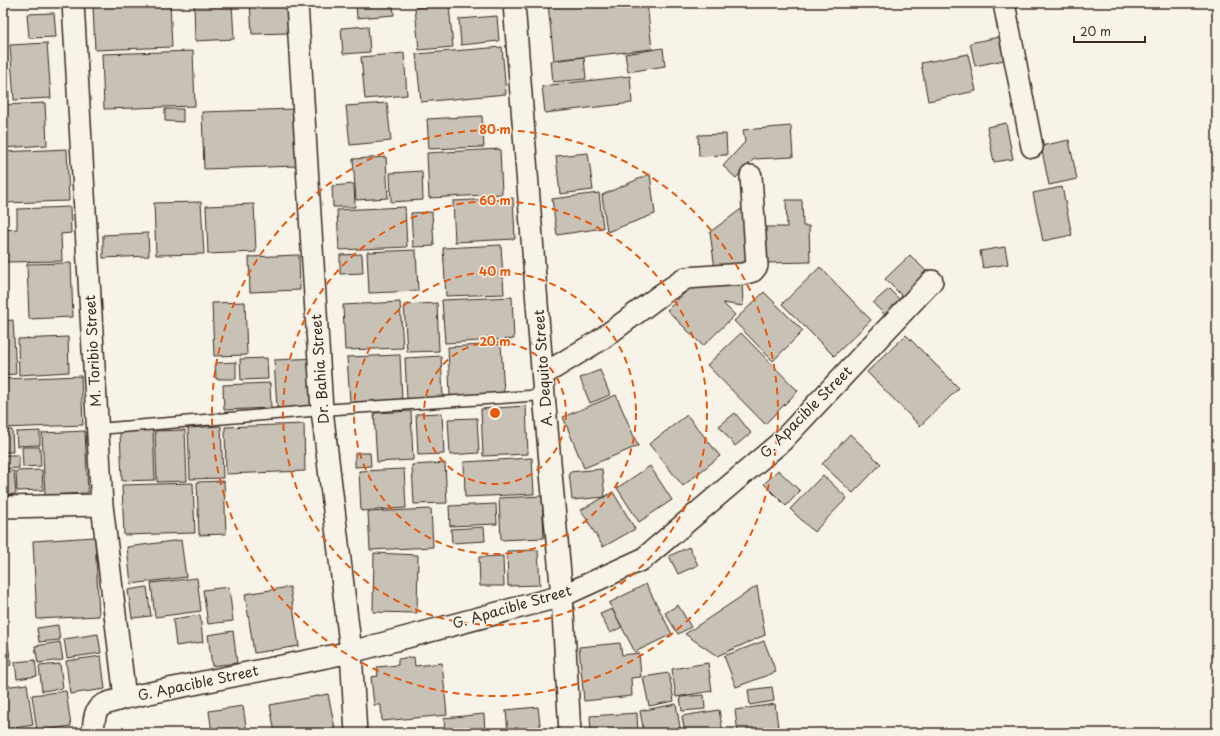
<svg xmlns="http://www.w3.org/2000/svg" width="1220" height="736" viewBox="0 0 1220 736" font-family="'Playpen Sans',sans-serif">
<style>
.building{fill:#c8c1b6;stroke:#3b2a1e}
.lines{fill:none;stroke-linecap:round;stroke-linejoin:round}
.lane-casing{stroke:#3b2a1e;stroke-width:13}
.street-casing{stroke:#3b2a1e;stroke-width:24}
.lane{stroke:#f7f3e8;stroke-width:10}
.street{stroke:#f7f3e8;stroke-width:21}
.ring{fill:none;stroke:#e8590c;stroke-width:2;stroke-dasharray:7 5}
.labels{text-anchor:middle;stroke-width:3;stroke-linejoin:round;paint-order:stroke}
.street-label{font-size:14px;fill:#3b2a1e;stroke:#f7f3e8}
.centre{fill:#e8590c;stroke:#f7f3e8;stroke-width:2}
.ring-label{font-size:12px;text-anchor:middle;font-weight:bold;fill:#e8590c;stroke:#f7f3e8;stroke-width:3;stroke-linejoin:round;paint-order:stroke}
</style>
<rect width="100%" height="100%" fill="#f7f3e8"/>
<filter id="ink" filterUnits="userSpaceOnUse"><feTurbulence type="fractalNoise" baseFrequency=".025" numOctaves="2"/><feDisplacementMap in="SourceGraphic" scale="8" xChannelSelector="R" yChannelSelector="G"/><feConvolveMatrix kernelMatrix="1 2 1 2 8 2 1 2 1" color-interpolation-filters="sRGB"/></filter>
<g filter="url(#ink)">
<path class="building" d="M170 3 172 47 95 50 93 6Z
M194 3H232L234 39 195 41Z
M250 3H288L289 33 252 34Z
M356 3H393L394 15 357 18Z
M563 3H647L652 49 554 60 548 5Z
M449 5 453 47 419 50 415 8Z
M54 13 56 37 29 38 27 14Z
M497 16 499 41 461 45 459 19Z
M368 26 370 52 343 54 341 28Z
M1004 36 1009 59 975 66 970 43Z
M47 43 51 98 14 100 10 45Z
M3 44H6L9 98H3Z
M502 47 506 94 421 102 416 54Z
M663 48 665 66 628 72 625 54Z
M193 51 195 106 104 109 102 54Z
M404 53 407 95 365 99 361 57Z
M968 54 976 91 928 101 921 63Z
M584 57 586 79 553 82 551 61Z
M630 76 632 103 545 113 542 86Z
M45 103 47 145 3 148V105Z
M387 103 391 141 350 145 346 106Z
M165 109H183V122L165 121Z
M295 109 297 166 204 169 202 112Z
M482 116 484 147 429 149 427 119Z
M1006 123 1013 159 994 162 987 127Z
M791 126 793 157 754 159 736 178 723 166 745 142 743 130Z
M726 134 727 155 699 156 698 135Z
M1069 140 1077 179 1049 185 1041 146Z
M67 149 69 201 3 203V152Z
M500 149 502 194 429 198 427 153Z
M588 153 593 190 560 194 556 156Z
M386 157 388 198 356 200 353 159Z
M422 171 423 200 391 202 390 173Z
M650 174 655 214 607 232 602 195Z
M354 184 355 207H333L332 186Z
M1062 187 1072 235 1043 241 1033 193Z
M599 193 603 228 557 235 552 199Z
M513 198 515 239 455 242 453 201Z
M786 200H802L803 226H809L810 262 765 263 763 227H787Z
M201 202 204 254 156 255 154 203Z
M254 204 256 252 208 254 206 206Z
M748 204 752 265 715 269 710 232Z
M70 207 71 233 61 234 62 261 6 262 4 230 17 229V209Z
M405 207 407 247 339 250 337 210Z
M432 212 434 246 413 247 411 213Z
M148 233 149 256 103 258V235Z
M501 245 504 294 446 296 443 248Z
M1005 247 1008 264 983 268 980 251Z
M416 250 418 291 369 293 367 252Z
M362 254 363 273 340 274V255Z
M299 255 300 290 250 292 249 257Z
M910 255 932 277 907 301 885 279Z
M71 263 73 317 29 319 27 264Z
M820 267 871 320 834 356 782 304Z
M699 279 742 280 743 306 723 303 735 315 703 346 667 310Z
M889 289 901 301 886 316 873 303Z
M764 292 803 331 773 361 734 321Z
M512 297 514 339 445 343 442 300Z
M245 302 247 355 214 356 212 303Z
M400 302 403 348 345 350 343 305Z
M437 303 439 351 407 352 404 305Z
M13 320 16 374 3 375V321Z
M741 333 798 391 765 424 707 365Z
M906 335 959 388 920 426 867 372Z
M68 337 69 372 19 375 18 339Z
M501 344 504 394 450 396 448 347Z
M400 355 402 400 350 402 347 357Z
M441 356 443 397 407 399 405 358Z
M267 358 268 379 241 380 240 359Z
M317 358 319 406 277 408 274 360Z
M236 362V379H216L215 363Z
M600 370 610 395 590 403 580 378Z
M81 376 83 425 3 428V379Z
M270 383 271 408 224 410 223 385Z
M616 395 638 446 584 468 563 417Z
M526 406 528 454 483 456 481 409Z
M411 411 413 460 377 462 374 413Z
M442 413 444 454 418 455 416 414Z
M735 413 751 433 735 446 719 426Z
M687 415 720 456 683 486 649 444Z
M477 418 479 453 450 455 448 419Z
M304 424 305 471 226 474 225 427Z
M221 426 223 478 190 479 188 428Z
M3 430H12L13 452H3Z
M153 430 155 480 122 481 120 432Z
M185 430 187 481 157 482 155 431Z
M40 431V445L17 446 16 432Z
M85 431 88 493 45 495 42 433Z
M850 434 881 464 853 493 822 464Z
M22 447H40L41 466 23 467Z
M355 453H370L371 466 355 467Z
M3 455H19V468L3 469Z
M532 458 534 494 465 497 464 462Z
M445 463 447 503 414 504 412 465Z
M650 466 672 500 639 522 617 488Z
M404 469 406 508 361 511 359 471Z
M602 469 605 497 572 500 569 472Z
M42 470 43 490 17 491 16 471Z
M778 470 800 491 786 506 764 484Z
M3 471H14L16 494 3 495Z
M823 475 847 498 814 532 790 509Z
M224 481 226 534 199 535 197 482Z
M193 483 195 533 124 535 122 485Z
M613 492 635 529 603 547 581 510Z
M542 496 544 538 501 540 499 498Z
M496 504 497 524 450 526 449 506Z
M431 509 433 547 370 550 368 512Z
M484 527 485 541 452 543 451 529Z
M95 537 99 616 37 619 33 541Z
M181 540 186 577 131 584 127 547Z
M689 547 698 565 678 574 669 556Z
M538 550 540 585 508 586 507 551Z
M374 553 418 555 417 613 373 612Z
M503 556 504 586H480L479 557Z
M197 578 201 611 155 617 151 583Z
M646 584 672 634 635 652 609 603Z
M757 586 765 635 717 656 685 634Z
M147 587 151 616 132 618 128 590Z
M229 587 233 621 208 624 203 590Z
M290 587 299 646 254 653 245 594Z
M678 605 691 627 678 634 665 613Z
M612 609 622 627 610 633 600 614Z
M200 615 203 642 176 646 173 619Z
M58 625 60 640 39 642 37 628Z
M233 631 237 663 212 666 208 635Z
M98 634 101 653 67 658 64 639Z
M764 641 776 672 736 687 724 656Z
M60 642 63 660 38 663 35 646Z
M620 643 622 655 639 653 641 677 631 678 632 696 584 701 579 647Z
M8 644 11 665 3 667V645Z
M101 656 105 689 70 694 66 661Z
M414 657 415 666 442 663 447 715 382 721 381 705H374L371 677 378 676 377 667 398 665V659Z
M35 660 37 676 17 679 15 662Z
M708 663 712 691 676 697 672 669Z
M60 664 63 688 42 691 39 666Z
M669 673 674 701 649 706 643 677Z
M27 684 33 725 3 730V687Z
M772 687 774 701 750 705 748 690Z
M66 691 71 726 37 731 32 695Z
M328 694 336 733H275L270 705Z
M704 695 705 709 682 711 680 697Z
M676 704 681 733H644L640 711Z
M775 704 778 727 738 733 735 710Z
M243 706 247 733H212L209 711Z
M538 707 541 733H508L506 710Z
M719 710 723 732 711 733H685L682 716Z
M637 713 638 733H591L590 716Z
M484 714 485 733H445L444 718Z"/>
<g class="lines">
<g class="lane-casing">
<path id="lane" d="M98 429 322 410 544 395"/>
</g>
<g class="street-casing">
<path id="street" d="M73 3 102 505 125 698
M297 3 322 410 351 652 356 733
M514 3 544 395 562 596 570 733
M1004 3 1032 147
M544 374 600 340 662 294 686 278 743 274 753 271 757 266 751 176
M3 507 102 505
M93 733C95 703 98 706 125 698L351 652 562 596 643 559 782 441 932 281"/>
</g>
<use href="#lane" class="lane"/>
<use href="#street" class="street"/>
</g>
</g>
<g class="ring">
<circle cx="495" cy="413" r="71"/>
<circle cx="495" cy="413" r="141"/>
<circle cx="495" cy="413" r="212"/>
<circle cx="495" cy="413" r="283"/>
</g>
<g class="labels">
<g class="street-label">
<text transform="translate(93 351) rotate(-93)" y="5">M. Toribio Street</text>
<text transform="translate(543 368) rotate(-94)" y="5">A. Dequito Street</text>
<text transform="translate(320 369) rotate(-94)" y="5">Dr. Bahia Street</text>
<text transform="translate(806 412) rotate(-45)" y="5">G. Apacible Street</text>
<text transform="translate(512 607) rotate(-16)" y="5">G. Apacible Street</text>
<text transform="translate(198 683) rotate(-12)" y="5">G. Apacible Street</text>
</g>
</g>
<circle cx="495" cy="413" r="6" class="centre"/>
<g class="ring-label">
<text x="495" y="134">80 m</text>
<text x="495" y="205">60 m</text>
<text x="495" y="276">40 m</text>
<text x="495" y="346">20 m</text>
</g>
<rect width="1220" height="736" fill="none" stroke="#f7f3e8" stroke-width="16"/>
<rect x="8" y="8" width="1204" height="720" fill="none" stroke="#3b2a1e" stroke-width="1.5" filter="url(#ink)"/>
<path d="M1074 36v6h71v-6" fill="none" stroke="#3b2a1e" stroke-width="2"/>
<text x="1080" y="36" font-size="12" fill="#3b2a1e" stroke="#f7f3e8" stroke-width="3" paint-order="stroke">20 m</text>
</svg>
